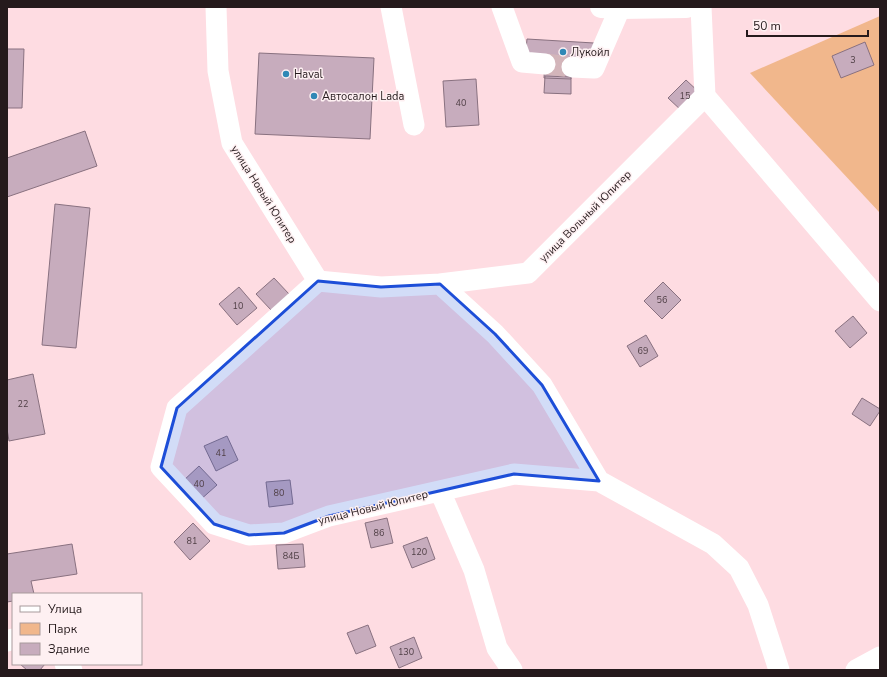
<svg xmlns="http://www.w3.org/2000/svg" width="887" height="677" viewBox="0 0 887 677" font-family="'Nunito Sans',sans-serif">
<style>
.green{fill:#f1b78c}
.building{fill:#c7acbd;stroke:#897180}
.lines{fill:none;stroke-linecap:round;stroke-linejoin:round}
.minor-tunnel{stroke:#d3b5ba;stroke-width:21;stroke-dasharray:21 10;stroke-linecap:butt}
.minor{stroke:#fff;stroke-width:21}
.major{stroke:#fff;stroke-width:22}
.marked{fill:#1d4ed8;fill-opacity:0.2;stroke:#1d4ed8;stroke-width:3;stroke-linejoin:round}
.poi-dot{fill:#3088b6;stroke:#fef0f2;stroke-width:1.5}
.labels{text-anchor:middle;stroke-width:3;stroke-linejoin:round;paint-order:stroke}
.number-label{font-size:9px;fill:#4e3e44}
.poi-label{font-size:11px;fill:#251a1c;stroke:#fef0f2;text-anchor:start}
.street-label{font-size:11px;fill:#251a1c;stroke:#fef0f2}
</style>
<rect width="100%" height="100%" fill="#fedce2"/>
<path class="green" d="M880 16V213L750 73Z"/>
<path class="building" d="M527 39 594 43 593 63 572 62 571 79 544 78 545 61 525 60Z
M865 42 874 65 841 78 832 56Z
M7 49H24L22 108H7Z
M259 53 374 58 370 139 255 134Z
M545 76 571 77V94L544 93Z
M476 79 479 125 446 127 443 81Z
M686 80 701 94 683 112 668 98Z
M85 131 97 166 7 197V158Z
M55 204 90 208 76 348 42 345Z
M274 278 289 294 271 310 256 294Z
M663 282 681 300 662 319 644 301Z
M239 287 257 308 237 325 219 304Z
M853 316 867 333 850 348 835 331Z
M646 335 658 356 640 367 627 346Z
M33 374 45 434 9 441 7 429V380Z
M862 398 880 409V411L870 426 852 414Z
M227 436 238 460 216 471 204 446Z
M199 466 217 485 199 501 182 482Z
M290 480 293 504 269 507 266 482Z
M387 518 393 543 371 548 365 523Z
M193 523 210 541 190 560 174 542Z
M427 537 435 559 412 568 403 546Z
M72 544 77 574 31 581 34 594H13V601L7 602V554Z
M303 544 305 567 278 569 276 545Z
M368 625 376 646 356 654 347 633Z
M414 637 422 658 399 668 390 647Z
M20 664H45L40 670H27Z"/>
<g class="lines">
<path class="minor-tunnel" d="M545 64 572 67"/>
<path class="minor" d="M216 7 218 71 232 143 318 281 177 408 161 467 214 524 249 535 284 533 329 516 514 474 599 481 713 544 739 568 758 605 779 670
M391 7 414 125
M502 7 522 62 545 64
M572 67 594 68 620 8
M705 96 880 301
M318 281 381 287 440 284 495 334 542 385 599 481
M440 284 528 273 705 96 701 7
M440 491 474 570 497 648 512 670
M7 641 13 639
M65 664 72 670
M856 670 880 657"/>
<path class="major" d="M601 7 620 8 686 7"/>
</g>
<path class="marked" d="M318 281 381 287 440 284 495 334 542 385 599 481 514 474 329 516 284 533 249 535 214 524 161 467 177 408Z"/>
<g class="poi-dot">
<circle cx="563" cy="52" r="4"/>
<circle cx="286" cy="74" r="4"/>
<circle cx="314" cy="96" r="4"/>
</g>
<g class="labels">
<g class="number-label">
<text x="853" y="63">3</text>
<text x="685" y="99">15</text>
<text x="461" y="106">40</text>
<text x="662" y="303">56</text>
<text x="238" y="309">10</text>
<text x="643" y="354">69</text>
<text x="23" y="407">22</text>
<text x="221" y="456">41</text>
<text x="199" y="487">40</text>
<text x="279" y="496">80</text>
<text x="379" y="536">86</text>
<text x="192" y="544">81</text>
<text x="419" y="555">120</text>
<text x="291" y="559">84Б</text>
<text x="406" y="655">130</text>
</g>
<g class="poi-label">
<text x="571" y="56">Лукойл</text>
<text x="294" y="78">Haval</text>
<text x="322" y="100">Автосалон Lada</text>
</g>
<g class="street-label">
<text transform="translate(264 194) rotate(58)" y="4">улица Новый Юпитер</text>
<text transform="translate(585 216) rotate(-45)" y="4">улица Вольный Юпитер</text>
<text transform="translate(373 507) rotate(-14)" y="4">улица Новый Юпитер</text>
</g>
</g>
<rect width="887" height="677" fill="none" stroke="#251a1c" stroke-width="16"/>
<rect x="12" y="593" width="130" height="72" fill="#fef0f2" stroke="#a79a9c"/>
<rect x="20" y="606" width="20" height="6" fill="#ffffff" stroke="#a79a9c"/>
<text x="48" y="613" font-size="12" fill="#251a1c">Улица</text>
<rect x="20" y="623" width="20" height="12" fill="#f1b78c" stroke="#a79a9c"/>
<text x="48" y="633" font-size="12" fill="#251a1c">Парк</text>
<rect x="20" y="643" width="20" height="12" fill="#c7acbd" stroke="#a79a9c"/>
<text x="48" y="653" font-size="12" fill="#251a1c">Здание</text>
<path d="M747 30v6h121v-6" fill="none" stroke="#251a1c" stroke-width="2"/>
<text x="753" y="30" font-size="12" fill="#251a1c" stroke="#fef0f2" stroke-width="3" paint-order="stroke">50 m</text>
</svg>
